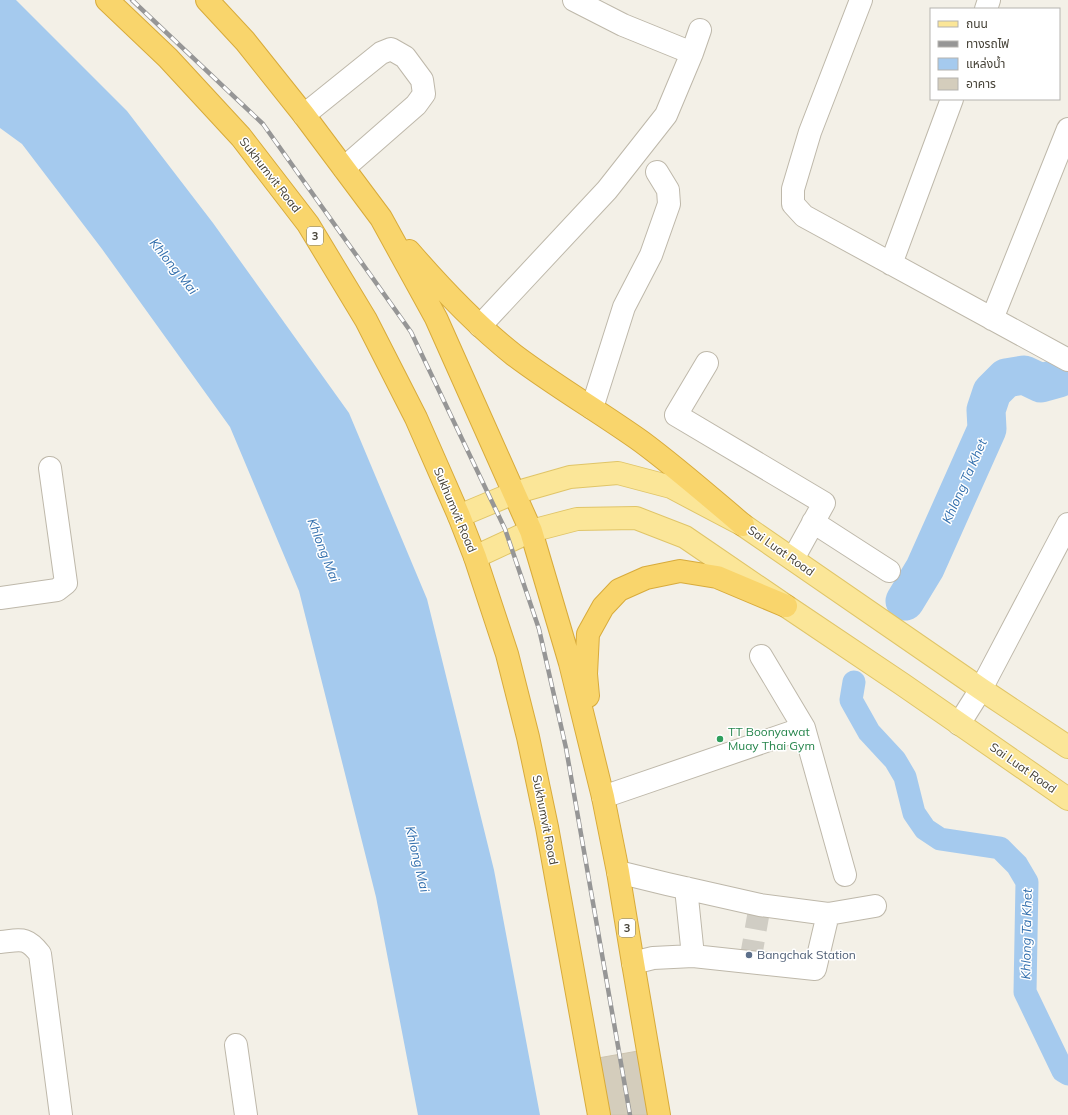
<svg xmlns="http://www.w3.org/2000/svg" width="1068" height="1115" viewBox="0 0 1068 1115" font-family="Mulish,'Noto Sans Thai',sans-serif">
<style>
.water{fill:#a5caee}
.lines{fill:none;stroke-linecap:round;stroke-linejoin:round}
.canal{stroke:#a5caee;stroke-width:23}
.river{stroke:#a5caee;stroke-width:39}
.building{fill:#d4cdbc;stroke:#cec5b0}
.minor-tunnel{stroke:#d0cdc4;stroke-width:22;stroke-dasharray:22 11;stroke-linecap:butt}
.minor-casing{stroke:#beb8aa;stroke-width:24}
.major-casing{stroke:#e0c568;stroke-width:24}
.highway-casing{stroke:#d8ab3b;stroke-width:24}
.minor{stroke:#fff;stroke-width:22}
.major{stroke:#fbe698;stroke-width:22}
.highway{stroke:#f9d56c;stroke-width:22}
.rail-casing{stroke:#969696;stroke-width:4.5}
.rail{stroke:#fff;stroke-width:3;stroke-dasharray:9;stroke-linecap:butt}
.leisure-dot{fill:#2e9e5b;stroke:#fff;stroke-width:1.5}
.service-dot{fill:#5c6f8a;stroke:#fff;stroke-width:1.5}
.labels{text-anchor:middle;stroke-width:3;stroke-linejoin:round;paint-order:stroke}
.shield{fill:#fff;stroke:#7d7a72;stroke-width:1}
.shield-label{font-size:11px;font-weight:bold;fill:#454136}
.street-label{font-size:12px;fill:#454136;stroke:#fff}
.leisure-label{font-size:12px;fill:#27864d;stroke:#fff;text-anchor:start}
.service-label{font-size:12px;fill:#4e5e75;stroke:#fff;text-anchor:start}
.water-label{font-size:13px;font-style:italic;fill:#3370ae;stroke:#fff}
</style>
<rect width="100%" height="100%" fill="#f3f0e7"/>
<path class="water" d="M0 0H16L127 111 213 223 349 413 427 599 494 870 540 1115H418L376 897 299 591 230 427 102 249 22 144 0 128Z"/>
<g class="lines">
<path class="canal" d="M854 682 851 700 869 732 895 760 905 777 914 813 925 829 940 839 1000 848 1017 865 1027 882 1025 992 1063 1071 1068 1074"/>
<path class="river" d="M905 601 925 568 987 429 986 410 992 392 1006 378 1024 375 1041 383 1059 378 1068 370"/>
</g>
<path class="building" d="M655 1048 665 1115H590L581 1061Z"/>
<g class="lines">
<path class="minor-tunnel" d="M750 962 760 905"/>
<g class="minor-casing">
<path id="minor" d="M574 0 623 25 692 53
M861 0 810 132 793 189V204L804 216 1068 360
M986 9 989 0
M304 115 381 53 391 49 405 57 422 80 424 94 416 105 344 168
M891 264 952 99
M992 319 1068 129
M480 326 607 190 666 115 692 53 700 30
M707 363 676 415 824 503 793 559
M592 408 624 307 651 255 669 204 668 190 657 172
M813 522 889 571
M0 598 57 590 66 583 50 468
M761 656 804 728 845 875
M959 724 981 689 1068 524
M603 797 804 728
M618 872 667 884 760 905 828 914 815 969 693 956 653 958 633 963
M686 888 693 956
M828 914 875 906
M0 942C21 940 26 936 40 954L61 1115
M236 1045 246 1115"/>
</g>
<g class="major-casing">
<path id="major" d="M459 516 514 493 570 477 618 473 671 487 743 525 981 689 1068 747
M475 557 531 531 577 519 636 518 685 537 786 606 902 684 1068 799"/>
</g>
<g class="highway-casing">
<path id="highway" d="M107 0 168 58 241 137 308 224 366 320 416 418 459 516 475 557 507 654 528 737 547 827 599 1115
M207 0 245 41 304 115 381 218 436 318 531 531 570 663 603 797 618 872 633 963 659 1115
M409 251C441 288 476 325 514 355 555 386 600 412 642 442 677 468 710 497 743 525
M588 696 586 674 588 634 603 607 619 590 646 578 680 571 717 577 786 606"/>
</g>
<use href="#minor" class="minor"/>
<use href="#major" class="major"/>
<use href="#highway" class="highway"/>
<g class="rail-casing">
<path id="rail" d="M132 0 263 124 411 332 505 529 539 629 566 748 630 1115"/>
</g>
<use href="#rail" class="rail"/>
</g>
<circle class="leisure-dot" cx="720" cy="739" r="4"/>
<circle class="service-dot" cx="749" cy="955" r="4"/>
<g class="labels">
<g class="shield">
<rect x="307" y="227" width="16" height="18" rx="3"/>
<rect x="619" y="919" width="16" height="18" rx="3"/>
</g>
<g class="shield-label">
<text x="315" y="240">3</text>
<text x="627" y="932">3</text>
</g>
<g class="street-label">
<text transform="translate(270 175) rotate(52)" y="4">Sukhumvit Road</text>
<text transform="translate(455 510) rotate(67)" y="4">Sukhumvit Road</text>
<text transform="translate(781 551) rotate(35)" y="4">Sai Luat Road</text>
<text transform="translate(1023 768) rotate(35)" y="4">Sai Luat Road</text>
<text transform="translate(545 820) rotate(79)" y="4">Sukhumvit Road</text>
</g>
<g class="leisure-label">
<text x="728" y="736">TT Boonyawat<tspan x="728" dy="14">Muay Thai Gym</tspan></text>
</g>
<g class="service-label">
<text x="757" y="959">Bangchak Station</text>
</g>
<g class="water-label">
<text transform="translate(174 266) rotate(51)" y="5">Khlong Mai</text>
<text transform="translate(964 481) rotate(-66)" y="5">Khlong Ta Khet</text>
<text transform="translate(324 550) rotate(69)" y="5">Khlong Mai</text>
<text transform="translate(418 859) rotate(77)" y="5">Khlong Mai</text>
<text transform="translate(1026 934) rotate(-89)" y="5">Khlong Ta Khet</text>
</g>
</g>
<rect x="930" y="8" width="130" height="92" fill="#ffffff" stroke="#b5b3af"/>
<rect x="938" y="21" width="20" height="6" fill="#fbe698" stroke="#b5b3af"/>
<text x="966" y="28" font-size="12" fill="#454136">ถนน</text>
<rect x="938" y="41" width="20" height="6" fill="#969696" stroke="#b5b3af"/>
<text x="966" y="48" font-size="12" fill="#454136">ทางรถไฟ</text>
<rect x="938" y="58" width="20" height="12" fill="#a5caee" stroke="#b5b3af"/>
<text x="966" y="68" font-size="12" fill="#454136">แหล่งน้ำ</text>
<rect x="938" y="78" width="20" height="12" fill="#d4cdbc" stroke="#b5b3af"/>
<text x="966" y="88" font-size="12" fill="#454136">อาคาร</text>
</svg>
